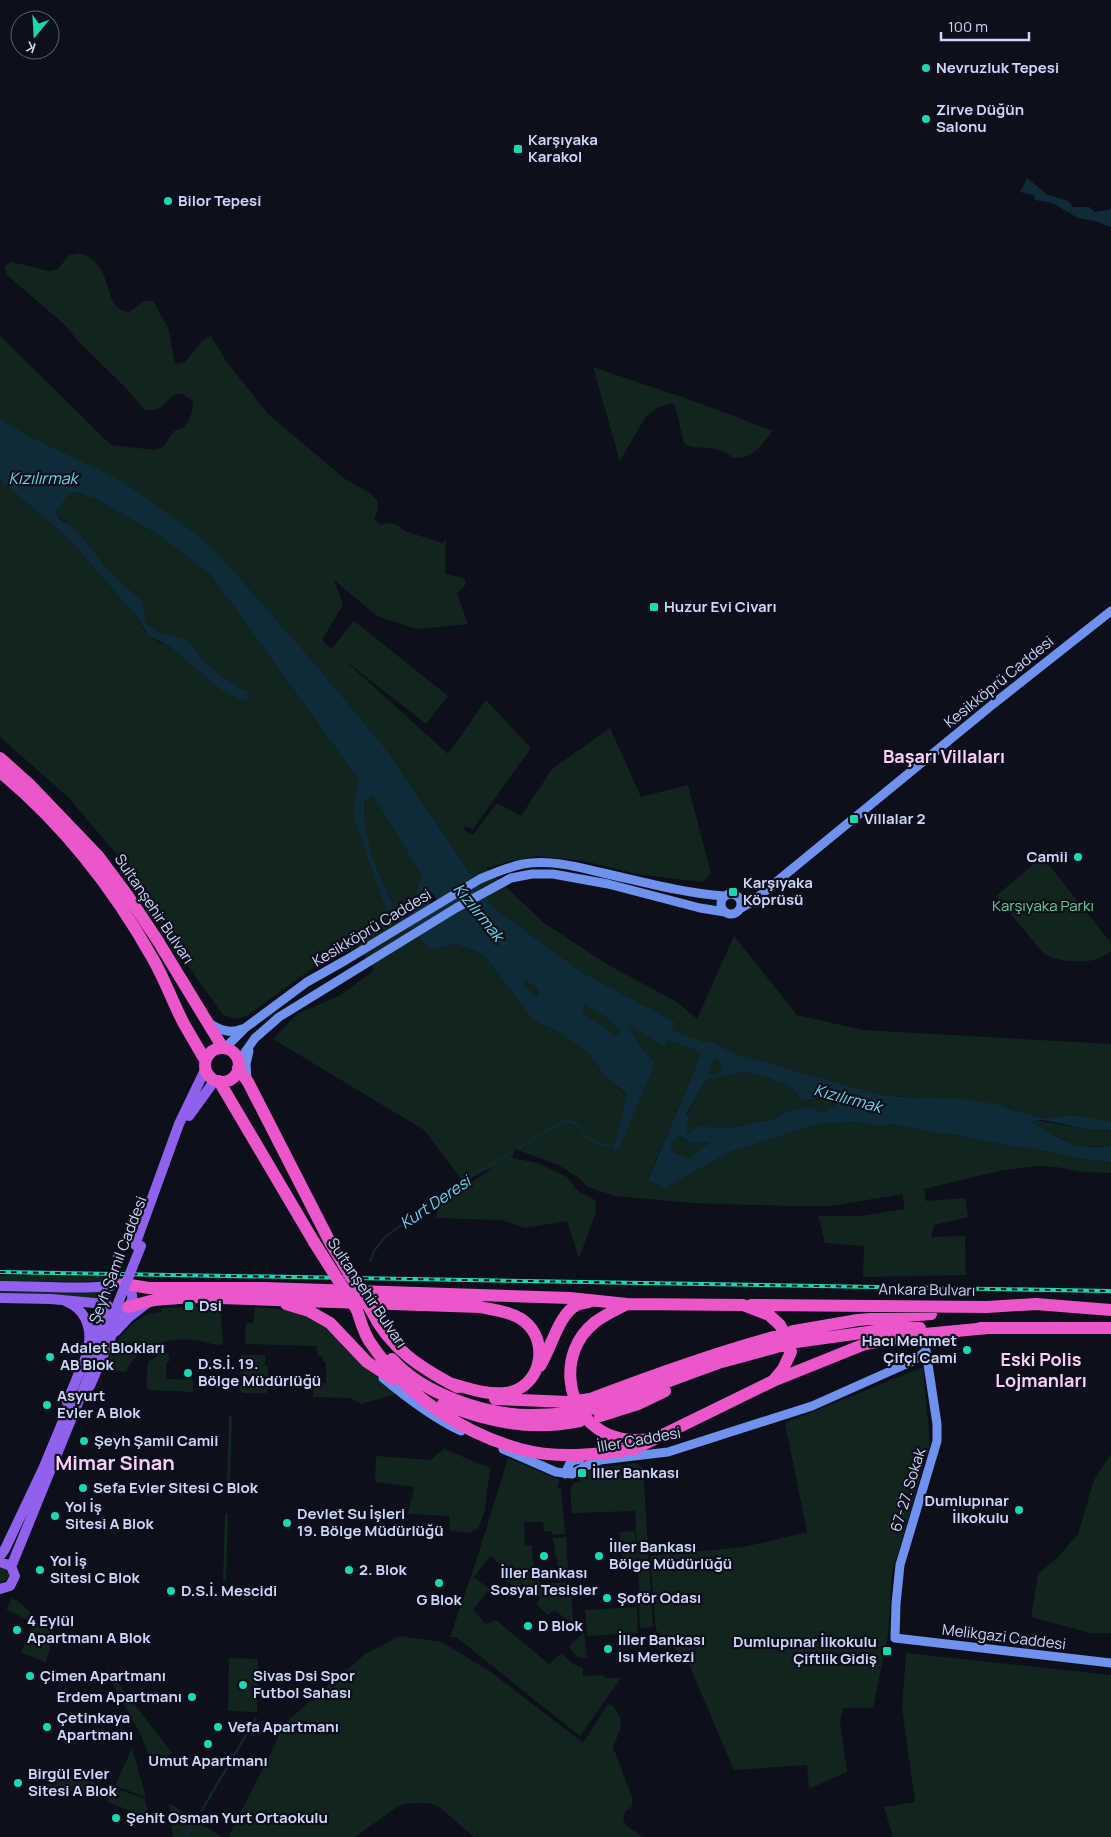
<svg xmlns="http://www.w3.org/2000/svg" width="1111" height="1837" viewBox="0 0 1111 1837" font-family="Manrope,sans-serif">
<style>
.green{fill:#11251e}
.water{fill:#102b38;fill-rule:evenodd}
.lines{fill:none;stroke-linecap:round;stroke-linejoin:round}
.stream{stroke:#102b38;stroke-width:2}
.river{stroke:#102b38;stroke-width:10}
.secondary{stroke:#6f92ee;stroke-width:9}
.primary{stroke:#8f61ed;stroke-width:10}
.highway{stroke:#eb56ca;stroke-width:12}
.rail-casing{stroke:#19d9b3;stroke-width:4}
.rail{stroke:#0d0f1b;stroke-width:2;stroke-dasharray:5.5;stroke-linecap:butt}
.primary-bridge{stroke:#8f61ed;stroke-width:10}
.highway-bridge{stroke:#eb56ca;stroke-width:12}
.poi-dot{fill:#19d9b3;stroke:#0d0f1b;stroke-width:2}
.labels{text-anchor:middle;stroke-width:4.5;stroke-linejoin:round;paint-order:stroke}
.poi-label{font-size:15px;font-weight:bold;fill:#cdd6f9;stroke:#0d0f1b;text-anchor:start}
.street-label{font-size:15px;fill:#cdd6f9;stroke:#0d0f1b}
.park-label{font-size:15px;fill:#63d094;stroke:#0d0f1b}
.water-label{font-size:16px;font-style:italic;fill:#67d7ed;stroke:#0d0f1b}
.quarter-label{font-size:18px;font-weight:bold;fill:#f9cff7;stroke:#0d0f1b}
.district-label{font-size:20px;font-weight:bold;fill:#f9cff7;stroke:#0d0f1b}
</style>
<rect width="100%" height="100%" fill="#0d0f1b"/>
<path class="green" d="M80 253C118 266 99 308 129 312L144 301H153L168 327 175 364 185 362 203 340 211 336 226 361 268 414 345 479 370 493 377 500 378 510 374 518 380 525 389 523 397 525 405 531 442 543 446 540 445 574 464 578 466 584 457 593 468 624 417 629 392 621 377 616 334 580 343 605 322 640 331 649 354 621 448 696 426 724 342 658 448 754 486 700 531 748 473 829 463 826 465 831 473 835 497 803 521 816 552 769 610 728 641 797 688 785 711 874 702 882 637 874 584 861 537 856 511 861 486 868 544 923 610 966 677 1002 697 1019 734 936 797 1015 863 1030 1111 1044V1122L1071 1115 1043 1119 1023 1112 1013 1111 1001 1105 881 1095 795 1071 750 1057 748 1060H753V1068L729 1063 720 1056 724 1049 741 1054 707 1040 648 1179 665 1188 730 1152 817 1124 859 1122 881 1127 891 1124 937 1133H947L1014 1147 1030 1148 1083 1159 1111 1162V1173L1083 1172 1056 1167 1038 1166 999 1171 924 1189 926 1201 965 1198 968 1217 934 1225 931 1237 965 1236 966 1275 863 1277 864 1246 825 1243 818 1216H860L904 1209 903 1194 830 1206H791L693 1203 615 1196 588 1187 579 1178 558 1165 515 1149 512 1158 538 1163 567 1177 578 1191 595 1200 596 1212 579 1258 567 1221 525 1228 502 1220 435 1218 440 1205 492 1168 462 1180 424 1130 273 1039 297 1014 341 995 374 970 357 946 328 957 248 1015 237 1019 223 1015 174 946 135 876 68 797 0 737V480L69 539 123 601 139 619 145 632 156 641 170 647 220 689 249 692C231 684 218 674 204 661 198 654 193 645 186 640 175 634 159 635 149 626 142 619 146 609 142 601L102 564 65 521 57 517 56 512 67 497 75 492 98 500 157 534 211 575 358 779 354 815 385 907 432 950 456 944 483 954 533 1020 562 1034 590 1054 605 1077 627 1095 612 1153 654 1063 641 1048 627 1024 675 1022 583 973 494 908 385 748 310 658 223 559 0 419V336L111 445 155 450 163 447 174 431 184 427C190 419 193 412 193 402 173 381 169 407 154 410 151 411 148 410 145 410L125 387 78 341 65 325 7 275 4 266 12 262 49 271 58 269 69 255Z
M593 367 699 403 773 431C760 446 754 459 733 458 718 442 694 452 684 443L675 406 671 403 657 408 646 416 620 461Z
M373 794 422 876 416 891 420 907 404 917 394 909 373 859 365 827 364 801Z
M1037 861 1049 865 1111 943V951C1107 953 1104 956 1100 958 1085 964 1058 962 1044 954L996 896Z
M524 979 535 986 539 993 536 997 522 986Z
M585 1003 607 1018 620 1031 614 1037 605 1027 583 1014Z
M716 1059 720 1061 722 1069 720 1072 713 1075 709 1074 712 1063Z
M747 1072C761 1076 777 1080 790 1087 795 1090 799 1097 804 1101L818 1098 837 1103 834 1107 822 1113 791 1110 772 1120 761 1121 736 1127 717 1128 699 1127 688 1134 686 1115 707 1079Z
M1035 1120 1086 1129H1111V1146L1081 1147 1074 1145 1046 1131 1031 1121Z
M677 1135 692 1143 713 1142 699 1150 690 1160 675 1153 670 1147Z
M0 1275 111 1276 110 1281 0 1282Z
M0 1291 100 1292 97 1302 0 1296Z
M215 1306 221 1312 223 1342 220 1345C213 1345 208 1342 201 1341 172 1336 139 1343 126 1372L112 1371 111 1364 106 1363C113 1346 128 1323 146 1315 150 1313 156 1313 161 1312V1308Z
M255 1307 301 1311 326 1326 356 1358 396 1394 361 1404 350 1398 313 1397V1383H326V1362L323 1361V1356L317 1355V1346L245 1344 246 1323H253Z
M161 1353 169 1354V1362L166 1363V1379L193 1380V1392L148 1390 146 1384 148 1362Z
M241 1355H265V1366H268L267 1393H243L240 1391Z
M923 1367 930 1443 892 1573 888 1635 873 1708H843L840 1721 847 1772 809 1789 807 1765 734 1770 688 1662 656 1630 650 1556 744 1547 807 1532 785 1423Z
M229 1416H232L230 1481H227Z
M444 1449 490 1468 485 1510 478 1529 469 1533 450 1531 449 1516 408 1514 414 1487 375 1482 376 1456 430 1460Z
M1111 1454V1633H1090L1031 1617 1038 1574 1057 1558 1078 1534 1094 1480Z
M508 1458 560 1480 557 1487 561 1489 565 1534 554 1535 550 1531H544L543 1522H524L525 1545H532L534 1573H538L539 1583H571L573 1624 554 1610 548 1615 536 1604 540 1598 522 1583 517 1589 503 1578 508 1571 490 1556 474 1577 489 1589 473 1610 486 1624 496 1620 549 1664 562 1653 573 1664 583 1668V1676L604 1675 605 1678H621L580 1736 456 1637H450L477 1558Z
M637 1463 643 1468 653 1627 640 1628 639 1607 640 1606 635 1511 572 1513 570 1488 574 1483 579 1482 585 1472 594 1469Z
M225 1513 228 1514 226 1581H223Z
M635 1531 637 1559 622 1561 620 1532Z
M566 1537 568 1568H558L557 1557H555L554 1543 552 1538Z
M0 1568 5 1569 9 1573 7 1580 0 1583Z
M12 1598 19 1602 49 1630C54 1642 49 1651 46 1662L21 1653 33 1623 6 1609Z
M637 1607 638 1633 587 1636 585 1610Z
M584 1632 587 1658 578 1657 570 1648V1645Z
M400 1636 442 1642 491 1672 583 1743 608 1704 613 1706C627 1725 620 1728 613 1747L632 1797V1806L625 1812 623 1820 628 1827 643 1837H474L439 1807 430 1803H411L401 1805 394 1809 355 1837H228L276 1743 281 1726 365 1654Z
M906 1653 1111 1675V1837H893L884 1807 915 1802 902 1707Z
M229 1658 258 1659 257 1712 228 1711Z
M108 1670 172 1753 154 1768 139 1731 106 1672Z
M132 1748 146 1797 115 1786Z
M55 1768 105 1787 101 1798 48 1786Z
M113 1788 144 1798 150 1818 107 1802Z
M169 1803 222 1837H173Z"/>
<path class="water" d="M1027 178 1048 195 1068 201 1073 207H1089L1095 212 1111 209V227L1095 221 1078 218 1052 203 1035 200 1034 195 1020 192Z
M0 419 28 436 122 481 196 534 223 559 310 658 385 748 494 908 583 973 675 1022 664 1046 628 1025 641 1048 655 1063 621 1144 612 1154 627 1094 605 1077 590 1054 562 1034 533 1020 483 954 456 944 432 950 385 907 353 815 358 779 211 575 157 534 98 500 75 492 67 497 56 512 57 517 76 530 100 560 102 564 142 601C146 609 142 619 149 626 159 635 175 634 186 640 193 645 198 654 204 661 218 674 231 684 249 692V697L246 700 237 698 220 689 170 647 148 635 139 619 123 601 69 539 0 480ZM373 795 422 876 416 891 420 907 405 917 394 908 373 859 365 827 364 801ZM432 893 442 906 436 911 427 900 428 894ZM524 980 535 986 539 993 536 997 523 986ZM585 1004 607 1018 620 1031 614 1037 605 1027 583 1014Z
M707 1040 743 1055 795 1071 881 1095 915 1098 963 1099 1001 1105 1013 1111 1023 1112 1043 1119 1071 1115 1109 1121 1111 1122V1129H1086L1043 1120 1031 1121C1040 1128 1070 1145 1080 1146 1089 1148 1102 1147 1111 1146V1162L1083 1159 1030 1148 1014 1147 947 1133H937L891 1124 881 1127 859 1122 817 1124 730 1152 665 1188 648 1180ZM724 1049 749 1058 748 1060H753V1067L729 1063 720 1056ZM716 1059 720 1061 722 1069 720 1072 713 1075 709 1074 712 1063ZM747 1072C761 1076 777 1080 790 1087 795 1090 799 1097 804 1101L818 1098 837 1103 834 1107 822 1113 812 1108 791 1110 772 1120 761 1121 736 1127 717 1128 699 1126 688 1134 687 1125 689 1118 686 1114 707 1079ZM678 1135 692 1143 711 1142 699 1150 689 1159 675 1153 670 1147Z"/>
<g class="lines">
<path class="stream" d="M519 1148 564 1121C582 1122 579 1131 590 1139 597 1145 605 1145 614 1146L615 1145
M370 1261 374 1251 385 1237 450 1190 510 1153
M251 1727 256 1719
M202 1810 246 1735
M186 1837 197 1818"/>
<path class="river" d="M657 1030 765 1071"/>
<path class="secondary" d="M721 904a10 10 0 1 1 20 0a10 10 0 1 1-20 0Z
M741 908 753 901 992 705 1111 611
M209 1023C220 1030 230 1034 242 1029
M225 1048 245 1028 307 982 346 960 480 879C494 873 508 867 523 864 549 859 578 867 603 873 643 882 683 893 724 896
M238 1062 255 1038 279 1017 456 908 511 878 532 874H553L608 884 700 908 725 912
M247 1080 246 1064 249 1051
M926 1351 937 1424V1441L900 1565 896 1604 895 1638 1111 1663
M383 1378C407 1398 433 1418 461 1431
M503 1449 556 1472 572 1474 586 1466 600 1460 668 1452 812 1406 913 1361 926 1351
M565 1474 571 1461 580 1459"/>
<path class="primary" d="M189 1116 215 1080
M135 1245 179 1124 205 1070
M0 1286C32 1286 65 1289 97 1287 107 1287 121 1278 129 1289 139 1302 124 1314 111 1310L104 1301 105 1290 114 1283
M0 1298 51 1299 105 1304
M67 1302C84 1309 91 1325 89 1343
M116 1331 128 1318 146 1304
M90 1386 122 1311
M67 1402 107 1306
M0 1556 5 1549 43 1469 73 1397
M0 1562 11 1566 15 1576 10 1586 0 1589
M11 1567 79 1400"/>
<path class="highway" d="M0 758 29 784 99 857 128 896 158 941 223 1048
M0 772C63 824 113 888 153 959 165 980 173 1003 184 1024 191 1036 198 1048 205 1060
M205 1065a17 17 0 1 1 34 0a17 17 0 1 1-34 0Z
M238 1068 248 1082 331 1244
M219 1081 314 1242
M124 1284 149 1288H264L570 1298 627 1304 743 1305 769 1315 780 1325 787 1340 791 1352 783 1369 773 1381
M286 1304 309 1311 330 1323 367 1362 393 1379
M627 1304C616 1310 604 1315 594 1323 558 1352 564 1412 605 1433 619 1440 635 1441 650 1439
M751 1305 987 1307 1036 1304 1111 1310
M128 1307 154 1300 192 1297 480 1307C494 1310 513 1312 524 1321 551 1342 541 1389 505 1393 486 1395 467 1388 449 1383
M357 1310C361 1322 364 1335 372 1345 406 1395 462 1433 520 1449 556 1459 597 1455 634 1449L773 1381 865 1344 914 1335 988 1328
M371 1310C389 1348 421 1368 457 1387
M980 1328H1111
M794 1331 858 1320 931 1314
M796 1342 897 1328H920
M392 1359C422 1394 486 1415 531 1415 545 1415 559 1414 573 1413
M540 1366C551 1349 559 1313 577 1305 581 1303 585 1303 589 1302
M495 1399 569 1402
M590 1399C653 1375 716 1352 781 1335
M443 1404C488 1422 531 1431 580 1421
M595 1408 718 1363 784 1345
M600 1416 638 1404 665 1391"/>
<g class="rail-casing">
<path id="rail" d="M0 1272 1111 1291"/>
</g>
<use href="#rail" class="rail"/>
<path class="primary-bridge" d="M79 1400 141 1246"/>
<path class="highway-bridge" d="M314 1242 357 1310
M331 1244 371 1310
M781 1335 794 1331
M784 1345 796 1342
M569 1402 590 1399
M573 1413 595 1408"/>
</g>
<g class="poi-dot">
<circle cx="926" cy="68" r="5"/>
<circle cx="926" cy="119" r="5"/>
<rect x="513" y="144" width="10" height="10" rx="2.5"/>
<circle cx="168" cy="201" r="5"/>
<rect x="649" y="602" width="10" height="10" rx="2.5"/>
<rect x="849" y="814" width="10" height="10" rx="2.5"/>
<circle cx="1078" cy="857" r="5"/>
<rect x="728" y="887" width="10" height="10" rx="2.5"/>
<rect x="184" y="1301" width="10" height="10" rx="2.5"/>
<circle cx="967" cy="1350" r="5"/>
<circle cx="50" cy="1357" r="5"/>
<circle cx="188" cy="1373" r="5"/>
<circle cx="47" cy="1405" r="5"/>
<circle cx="84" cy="1441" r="5"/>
<rect x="577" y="1468" width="10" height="10" rx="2.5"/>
<circle cx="83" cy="1488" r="5"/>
<circle cx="1019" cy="1510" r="5"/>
<circle cx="55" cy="1516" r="5"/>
<circle cx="287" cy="1523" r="5"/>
<circle cx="544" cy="1556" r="5"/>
<circle cx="599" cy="1556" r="5"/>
<circle cx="40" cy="1570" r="5"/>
<circle cx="349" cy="1570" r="5"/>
<circle cx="439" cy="1583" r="5"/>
<circle cx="171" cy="1591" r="5"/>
<circle cx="607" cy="1598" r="5"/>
<circle cx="528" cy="1626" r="5"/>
<circle cx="17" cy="1630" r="5"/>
<circle cx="608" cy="1649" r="5"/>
<rect x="882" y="1646" width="10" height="10" rx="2.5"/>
<circle cx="30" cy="1676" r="5"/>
<circle cx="243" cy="1685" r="5"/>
<circle cx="192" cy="1697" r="5"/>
<circle cx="47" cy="1727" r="5"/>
<circle cx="218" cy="1727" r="5"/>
<circle cx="208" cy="1744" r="5"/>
<circle cx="18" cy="1783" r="5"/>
<circle cx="116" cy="1818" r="5"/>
</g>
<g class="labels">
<g class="poi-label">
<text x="936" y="73">Nevruzluk Tepesi</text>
<text x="936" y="115">Zirve Düğün<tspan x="936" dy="17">Salonu</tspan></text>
<text x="528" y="145">Karşıyaka<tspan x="528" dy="17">Karakol</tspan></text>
<text x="178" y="206">Bilor Tepesi</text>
<text x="664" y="612">Huzur Evi Civarı</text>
<text x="864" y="824">Villalar 2</text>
<text x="1068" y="862" text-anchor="end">Camii</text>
<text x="743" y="888">Karşıyaka<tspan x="743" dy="17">Köprüsü</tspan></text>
<text x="199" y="1311">Dsi</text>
<text x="957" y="1346" text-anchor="end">Hacı Mehmet<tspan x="957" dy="17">Çifçi Cami</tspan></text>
<text x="60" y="1353">Adalet Blokları<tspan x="60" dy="17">AB Blok</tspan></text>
<text x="198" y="1369">D.S.İ. 19.<tspan x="198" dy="17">Bölge Müdürlüğü</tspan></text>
<text x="57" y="1401">Asyurt<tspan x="57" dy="17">Evler A Blok</tspan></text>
<text x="94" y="1446">Şeyh Şamil Camii</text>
<text x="592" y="1478">İller Bankası</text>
<text x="93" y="1493">Sefa Evler Sitesi C Blok</text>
<text x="1009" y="1506" text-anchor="end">Dumlupınar<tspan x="1009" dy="17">İlkokulu</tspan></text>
<text x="65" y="1512">Yol İş<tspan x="65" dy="17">Sitesi A Blok</tspan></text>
<text x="297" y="1519">Devlet Su İşleri<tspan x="297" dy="17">19. Bölge Müdürlüğü</tspan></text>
<text x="609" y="1552">İller Bankası<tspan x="609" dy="17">Bölge Müdürlüğü</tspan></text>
<text x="50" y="1566">Yol İş<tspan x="50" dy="17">Sitesi C Blok</tspan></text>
<text x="359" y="1575">2. Blok</text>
<text x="544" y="1578" text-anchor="middle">İller Bankası<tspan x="544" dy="17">Sosyal Tesisler</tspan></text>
<text x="181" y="1596">D.S.İ. Mescidi</text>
<text x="617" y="1603">Şoför Odası</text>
<text x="439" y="1605" text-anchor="middle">G Blok</text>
<text x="27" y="1626">4 Eylül<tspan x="27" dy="17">Apartmanı A Blok</tspan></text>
<text x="538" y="1631">D Blok</text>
<text x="618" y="1645">İller Bankası<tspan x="618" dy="17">Isı Merkezi</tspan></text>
<text x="877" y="1647" text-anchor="end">Dumlupınar İlkokulu<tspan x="877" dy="17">Çiftlik Gidiş</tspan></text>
<text x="40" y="1681">Çimen Apartmanı</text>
<text x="253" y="1681">Sivas Dsi Spor<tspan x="253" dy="17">Futbol Sahası</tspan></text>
<text x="182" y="1702" text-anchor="end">Erdem Apartmanı</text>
<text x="57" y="1723">Çetinkaya<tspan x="57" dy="17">Apartmanı</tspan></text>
<text x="228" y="1732">Vefa Apartmanı</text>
<text x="208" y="1766" text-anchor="middle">Umut Apartmanı</text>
<text x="28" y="1779">Birgül Evler<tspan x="28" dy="17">Sitesi A Blok</tspan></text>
<text x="126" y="1823">Şehit Osman Yurt Ortaokulu</text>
</g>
<g class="street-label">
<text transform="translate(999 682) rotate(-39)" y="5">Kesikköprü Caddesi</text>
<text transform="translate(154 909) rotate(56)" y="5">Sultanşehir Bulvarı</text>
<text transform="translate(372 928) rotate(-31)" y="5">Kesikköprü Caddesi</text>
<text transform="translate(118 1260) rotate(-69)" y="5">Şeyh Şamil Caddesi</text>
<text transform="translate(927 1290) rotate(1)" y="5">Ankara Bulvarı</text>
<text transform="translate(367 1293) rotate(56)" y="5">Sultanşehir Bulvarı</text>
<text transform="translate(639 1440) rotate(-10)" y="5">İller Caddesi</text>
<text transform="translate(908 1490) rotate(-73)" y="5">67-27. Sokak</text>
<text transform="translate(1004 1637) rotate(7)" y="5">Melikgazi Caddesi</text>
</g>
<g class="park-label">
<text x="1043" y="911">Karşıyaka Parkı</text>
</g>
<g class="water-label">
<text x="43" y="484">Kızılırmak</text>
<text transform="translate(479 912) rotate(51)" y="6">Kızılırmak</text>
<text transform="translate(848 1098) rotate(15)" y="6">Kızılırmak</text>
<text transform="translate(435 1202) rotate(-34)" y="6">Kurt Deresi</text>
</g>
<g class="quarter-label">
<text x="944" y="763">Başarı Villaları</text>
<text x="1041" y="1366">Eski Polis<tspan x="1041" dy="21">Lojmanları</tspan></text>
</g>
<g class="district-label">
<text x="115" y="1470">Mimar Sinan</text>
</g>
</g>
<g transform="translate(35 35) rotate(198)"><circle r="24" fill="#0d0f1b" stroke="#5a5f74"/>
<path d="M0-4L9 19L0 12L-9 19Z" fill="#19d9b3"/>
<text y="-8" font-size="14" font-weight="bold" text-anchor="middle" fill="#cdd6f9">K</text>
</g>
<path d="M941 32v8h88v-8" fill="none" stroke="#cdd6f9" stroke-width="2.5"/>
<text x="948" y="32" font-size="15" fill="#cdd6f9" stroke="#0d0f1b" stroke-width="4" paint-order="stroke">100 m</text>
</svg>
